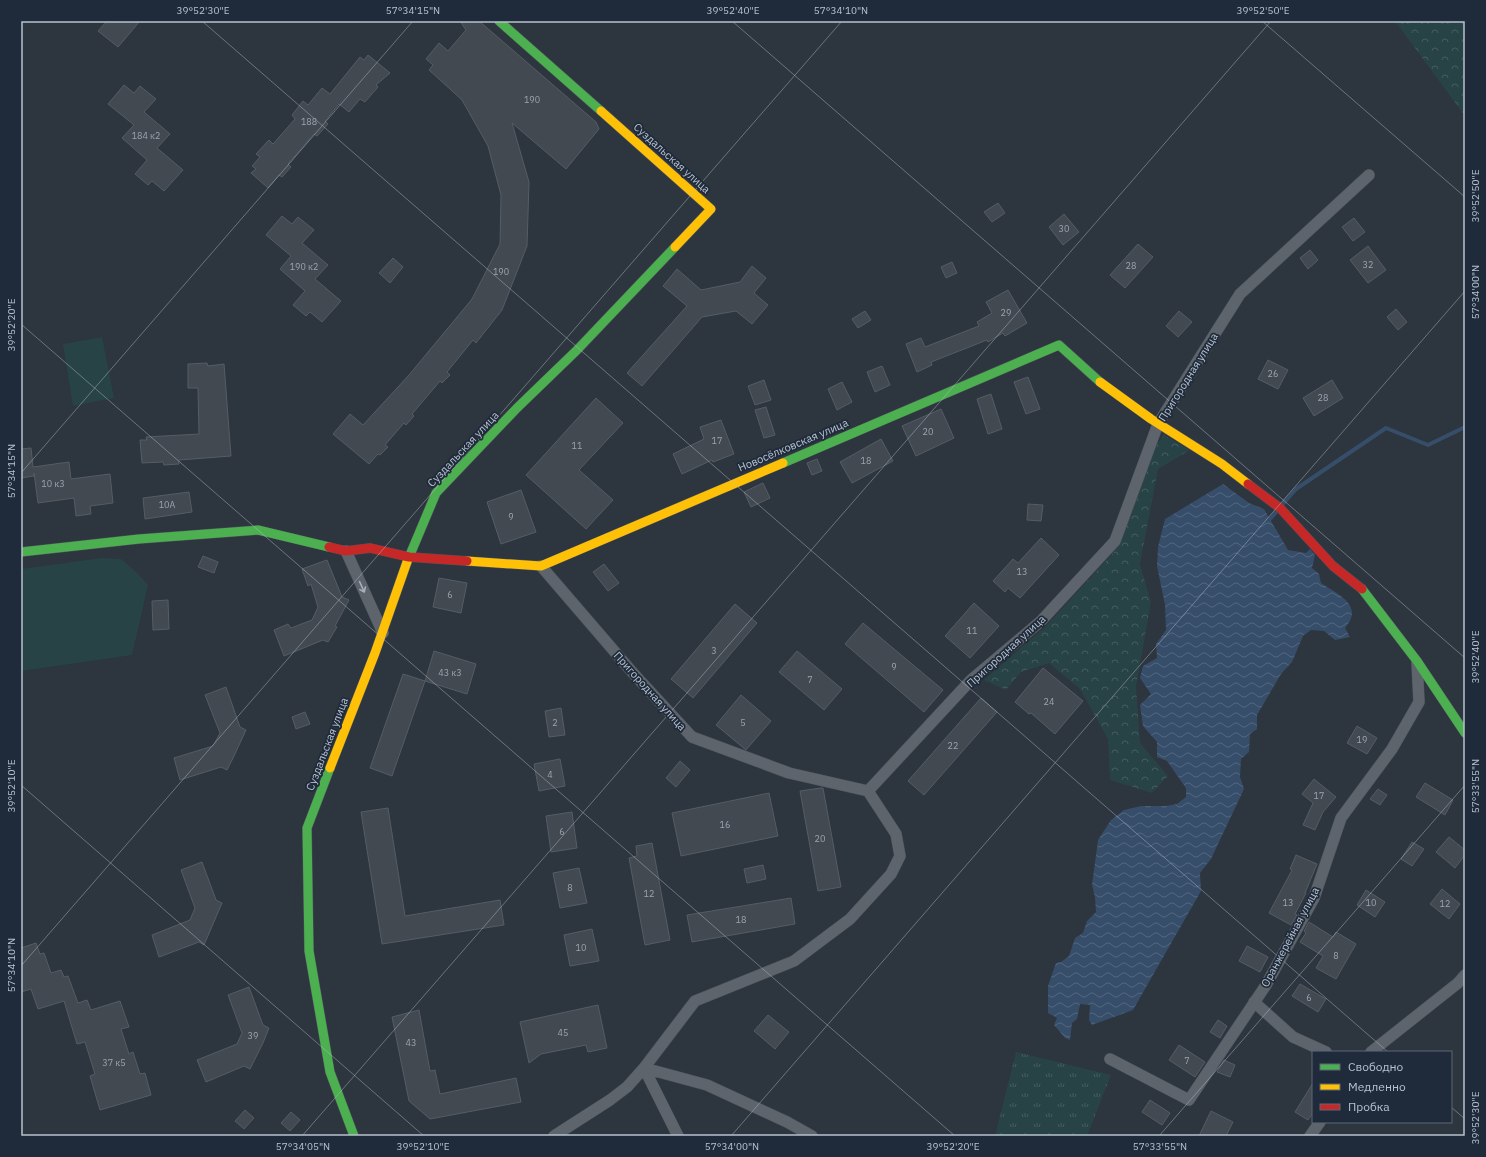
<svg xmlns="http://www.w3.org/2000/svg" width="1486" height="1157" viewBox="0 0 1486 1157" font-family="'IBM Plex Sans',sans-serif">
<style>
.grass{fill:url(#grass-tufts)}
.forest{fill:url(#forest-crowns)}
.green{fill:#284346}
.water{fill:url(#water-waves)}
.lines{fill:none;stroke-linecap:round;stroke-linejoin:round}
.stream{stroke:#374e6a;stroke-width:4}
.building{fill:#434951;stroke:#555c65}
.street-casing{stroke:#4c5159;stroke-width:12}
.fast-casing{stroke:#4c5159;stroke-width:10}
.slow-casing{stroke:#4c5159;stroke-width:10}
.jam-casing{stroke:#4c5159;stroke-width:10}
.street{stroke:#5e646c;stroke-width:11}
.fast{stroke:#4caf50;stroke-width:9}
.slow{stroke:#ffc107;stroke-width:9}
.jam{stroke:#c62828;stroke-width:9}
.oneway{stroke:#a6afbb}
.ticks{fill:none;stroke:#b8c2cf;stroke-width:1;stroke-opacity:0.45}
.labels{text-anchor:middle;stroke-width:3.5;stroke-linejoin:round;paint-order:stroke}
.number-label{font-size:9px;fill:#9ba4b0}
.street-label{font-size:11px;fill:#b8c2cf;stroke:#1f2b3b}
.neatline{fill:none;stroke:#b8c2cf;stroke-width:1.5}
.ticks-label{font-size:10px;text-anchor:middle;fill:#b8c2cf}
</style>
<defs>
<pattern id="grass-tufts" width="24" height="20" patternUnits="userSpaceOnUse"><rect width="24" height="20" fill="#284346"/><path d="M3 7l-1-3M5 7V3M7 7l1-3M15 17l-1-3M17 17v-4M19 17l1-3" fill="none" stroke="#455c60"/></pattern>
<pattern id="forest-crowns" width="20" height="18" patternUnits="userSpaceOnUse"><rect width="20" height="18" fill="#284346"/><path d="M2 6a3 3 0 1 1 6 0M12 15a3 3 0 1 1 6 0" fill="none" stroke="#455c60"/></pattern>
<pattern id="water-waves" width="16" height="10" patternUnits="userSpaceOnUse"><rect width="16" height="10" fill="#374e6a"/><path d="M0 5q4-4 8 0t8 0" fill="none" stroke="#52667e"/></pattern>
</defs>
<rect width="100%" height="100%" fill="#2d353e"/>
<path class="grass" d="M1016 1052 1111 1075 1087 1136H995Z"/>
<path class="forest" d="M1395 21H1465V116Z
M1164 435 1190 450 1158 469 1140 564 1151 602 1136 686 1140 743 1168 776 1152 793 1110 780 1108 739 1080 689 1049 663 1021 672 1006 690 984 680 1045 627 1114 552 1152 451Z"/>
<path class="green" d="M102 337 114 398 73 406 63 344Z
M102 558 121 559 136 572 148 585 132 655 21 671V569Z"/>
<path class="water" d="M1223 484 1249 503 1264 509 1288 550 1306 553 1310 549 1315 555 1312 568 1319 574 1321 583C1337 594 1365 605 1345 628L1350 637 1335 640 1324 631 1311 630 1303 636 1292 662 1281 674 1257 715V729L1250 734 1249 752 1241 759 1240 777 1244 789 1211 859 1200 873 1201 891 1133 1010 1092 1025 1089 1020 1090 1005 1080 1004 1077 1019 1072 1023 1070 1040 1065 1038 1054 1025 1057 1018 1048 1013V986L1056 963 1061 962 1069 956 1075 938 1083 933 1087 921 1096 912 1095 897 1092 885 1098 840 1111 820 1124 810 1141 806H1166L1177 804 1186 797V788L1167 761 1157 757V742L1143 726 1140 705 1151 694 1140 678 1143 666 1157 658 1156 644 1166 630 1165 605 1157 566 1158 547 1165 519Z"/>
<g class="lines">
<path class="stream" d="M1282 505 1296 489 1386 428 1428 445 1465 427
M1270 519 1278 510"/>
</g>
<path class="building" d="M107 21H140L118 47 98 31Z
M460 21H479L596 122 599 129 566 169 512 123 529 182 527 246 502 310 476 343 473 340 447 372 450 375 442 383 440 381 412 414 414 416 406 425 404 423 385 445 388 447 380 455 378 454 369 464 333 434 350 414 363 425 409 375 472 299 500 244 501 195 488 146 462 100 429 70 433 65 426 59 439 43 448 51 466 30Z
M368 55 390 73 376 85 378 87 365 102 360 99 349 112 339 104 325 121 328 124 317 136 314 134 288 164 291 167 282 177 279 175 268 188 251 173 256 169 252 166 260 157 256 154 269 140 273 144 295 119 292 115 303 101 308 105 322 88 330 94 360 57 364 60Z
M124 85 134 93 140 86 156 99 144 112 170 134 157 148 183 170 164 191 152 181 148 185 135 174 147 160 122 138 134 125 108 104Z
M998 203 1005 213 992 222 984 212Z
M1064 214 1079 232 1063 245 1049 227Z
M282 216 292 224 298 217 314 230 302 243 328 265 315 279 341 301 322 322 310 312 306 316 293 305 305 291 280 269 291 256 266 235Z
M1354 218 1365 232 1353 241 1342 227Z
M1138 244 1153 257 1125 288 1110 275Z
M1368 246 1386 270 1368 283 1350 260Z
M1310 250 1318 260 1308 269 1300 258Z
M393 258 403 267 390 283 379 273Z
M952 262 957 273 946 278 941 267Z
M752 266 766 278 754 293 768 305 752 324 736 311 702 317 642 386 627 373 687 306 663 286 677 269 701 290 740 282Z
M1008 290 1027 323 1005 336 1003 333 988 342 987 340 931 362 932 365 917 372 906 344 921 338 925 347 979 326 977 322 992 313 986 302Z
M1396 309 1407 322 1398 330 1387 317Z
M865 311 871 320 858 328 852 319Z
M1179 311 1192 322 1178 337 1166 326Z
M1268 360 1288 370 1278 389 1258 379Z
M207 363 208 366 224 364 231 456 179 460V464L164 465 163 462 142 463 140 440H147L146 437 199 434 198 388H188V364Z
M882 366 890 385 875 392 867 372Z
M1028 377 1040 409 1026 414 1014 382Z
M764 380 771 400 755 405 748 386Z
M1332 380 1343 398 1314 416 1303 398Z
M842 382 852 402 837 410 828 389Z
M991 394 1002 429 988 434 977 399Z
M596 398 623 423 579 470 613 500 586 529 526 475Z
M766 407 775 435 764 438 755 410Z
M941 409 954 438 916 456 902 426Z
M721 420 734 454 713 462 712 460 682 474 673 454 704 439 700 427Z
M881 439 893 461 852 483 840 462Z
M31 448 33 467 69 462 71 479 110 474 113 503 90 506 91 514 76 516 74 498 38 503 34 473V476L21 478V449Z
M817 459 822 471 812 475 807 463Z
M763 483 770 498 751 507 744 492Z
M521 490 536 532 501 544 487 502Z
M189 492 192 512 145 519 143 498Z
M1028 504 1043 505 1041 521 1027 520Z
M1041 538 1059 555 1020 598 1008 588 1005 592 993 581 1013 559 1018 563Z
M203 556 218 562 214 573 198 567Z
M327 560 342 597 349 600 335 626 337 627 328 642 323 640 284 656 274 630 288 624 291 628 312 620 318 607 311 584 308 586 302 569Z
M604 564 619 583 608 591 593 572Z
M439 578 467 583 461 613 433 607Z
M168 600 169 629 153 630 152 601Z
M974 603 999 626 970 658 945 636Z
M735 604 757 623 693 698 671 679Z
M863 623 943 690 924 712 845 644Z
M434 651 476 664 467 694 425 681Z
M797 651 842 689 824 710 779 672Z
M1043 668 1083 701 1055 734 1031 713 1029 714 1015 702Z
M403 674 425 681 392 776 370 768Z
M226 687 240 727 246 730 234 756 227 770 221 767 180 780 174 758 213 746 220 733 205 695Z
M741 695 771 721 746 750 716 725Z
M981 698 997 712 924 795 908 781Z
M561 708 565 735 549 737 545 711Z
M305 712 310 724 296 729 292 717Z
M1357 726 1377 738 1367 754 1347 743Z
M560 759 565 786 539 791 534 764Z
M680 761 690 770 676 787 666 778Z
M1314 779 1336 797 1323 812 1315 830 1303 825 1313 803 1302 794Z
M1425 783 1453 800 1445 815 1416 797Z
M821 788H823L841 887 818 891 800 791Z
M1378 789 1387 795 1380 805 1370 799Z
M769 793 778 836 681 856 672 813Z
M388 808 405 916 500 900 504 925 382 944 361 812Z
M572 812 577 848 551 852 546 816Z
M1449 837 1465 850V855L1455 868 1436 852Z
M1412 842 1424 849 1412 866 1401 859Z
M652 843 670 940 645 945 629 858 637 856 636 846Z
M1296 855 1317 864 1305 893H1306L1295 914 1297 915 1291 925 1269 913 1292 870 1290 869Z
M202 862 216 900 222 903 204 945 199 942 159 957 152 935 190 920 195 908 181 870Z
M763 865 766 879 747 883 744 869Z
M579 868 587 903 560 908 553 873Z
M1442 889 1460 904 1449 919 1430 904Z
M1366 890 1385 902 1375 917 1357 905Z
M791 898 795 924 692 942 687 915Z
M1309 922 1333 937 1336 932 1356 944 1336 979 1316 968 1323 956 1300 942 1306 933 1304 931Z
M592 929 599 961 570 966 564 935Z
M36 943 40 954 44 953 51 973 61 970 64 977 68 976 78 1003 87 1000 91 1010 120 1001 129 1027 121 1029 129 1054 133 1052 140 1074 145 1073 151 1095 100 1110 90 1076 95 1074 85 1042 77 1044 64 1001 38 1009 31 989 21 992V948Z
M1247 946 1268 957 1260 972 1239 961Z
M1300 984 1326 999 1318 1012 1292 996Z
M249 987 263 1025 269 1028 263 1043 250 1069 244 1066 206 1082 197 1060 237 1044 242 1033 228 995Z
M598 1005 607 1048 588 1052 586 1045 541 1054 529 1063 520 1022Z
M419 1010 430 1071 435 1070 440 1094 516 1078 521 1102 430 1119 409 1101 392 1017Z
M768 1015 789 1032 775 1049 754 1031Z
M1218 1020 1227 1026 1220 1038 1210 1032Z
M1179 1045 1205 1062 1195 1077 1169 1060Z
M1224 1060 1235 1065 1230 1077 1217 1072Z
M1313 1083V1113L1308 1120 1295 1112Z
M1150 1100 1170 1113 1162 1125 1142 1112Z
M245 1110 254 1118 244 1129 235 1121Z
M1211 1111 1233 1122 1226 1136H1199Z
M291 1112 300 1120 290 1131 281 1123Z"/>
<g class="lines">
<g class="street-casing">
<path id="street" d="M346 551 383 633
M541 566 633 673 692 737 789 773 868 791 971 680 1041 621 1115 541 1158 424 1240 294 1369 175
M1254 1002 1293 1037 1326 1052
M1371 1052 1458 983 1465 975
M1110 1059 1189 1100 1266 985 1314 898 1341 818 1392 749 1419 702 1417 663
M554 1136 610 1100 627 1087 644 1068 695 1001 794 961 850 919 891 874 900 856 896 834 868 791
M678 1136 644 1068 707 1085 787 1122 812 1136
M1310 1136 1320 1122"/>
</g>
<g class="fast-casing">
<path id="fast" d="M499 21 601 111
M783 463 1059 345 1100 382
M21 552 139 539 258 530 329 547
M407 562 436 493 517 408 577 350 675 247
M1362 589 1417 661 1465 733
M330 768 307 828 309 951 330 1072 354 1136"/>
</g>
<g class="slow-casing">
<path id="slow" d="M601 111 711 209 675 247
M1100 382 1151 419 1222 464 1248 484
M467 561 541 566 783 463
M330 768 375 653 407 562"/>
</g>
<g class="jam-casing">
<path id="jam" d="M1248 484 1280 508 1333 566 1362 589
M329 547 346 551 370 548 409 557 467 561"/>
</g>
<use href="#street" class="street"/>
<use href="#fast" class="fast"/>
<use href="#slow" class="slow"/>
<use href="#jam" class="jam"/>
</g>
<defs><path id="oneway-shaft" d="M-6 0H5M1.5-3L5.5 0L1.5 3" fill="none" stroke-width="1.6" stroke-linecap="round" stroke-linejoin="round"/></defs>
<use class="oneway" href="#oneway-shaft" transform="translate(362 587) rotate(66)"/>
<path class="ticks" d="M202 21 1388 1052M732 21 1465 658M1262 21 1465 197M21 324 955 1136M21 473 413 21M21 785 424 1136M21 966 842 21M1451 1107 1465 1119M302 1136 1271 21M731 1136 1465 291M1159 1136 1465 785"/>
<g class="labels">
<g class="number-label">
<text x="532" y="103">190</text>
<text x="309" y="125">188</text>
<text x="146" y="139">184 к2</text>
<text x="1064" y="232">30</text>
<text x="1368" y="268">32</text>
<text x="1131" y="269">28</text>
<text x="304" y="270">190 к2</text>
<text x="501" y="275">190</text>
<text x="1006" y="316">29</text>
<text x="1273" y="377">26</text>
<text x="1323" y="401">28</text>
<text x="928" y="435">20</text>
<text x="717" y="444">17</text>
<text x="577" y="449">11</text>
<text x="866" y="464">18</text>
<text x="53" y="487">10 к3</text>
<text x="167" y="508">10А</text>
<text x="511" y="520">9</text>
<text x="1022" y="575">13</text>
<text x="450" y="598">6</text>
<text x="972" y="634">11</text>
<text x="714" y="654">3</text>
<text x="894" y="670">9</text>
<text x="450" y="676">43 к3</text>
<text x="810" y="683">7</text>
<text x="1049" y="705">24</text>
<text x="555" y="726">2</text>
<text x="743" y="726">5</text>
<text x="1362" y="743">19</text>
<text x="953" y="749">22</text>
<text x="550" y="778">4</text>
<text x="1319" y="799">17</text>
<text x="725" y="828">16</text>
<text x="562" y="835">6</text>
<text x="820" y="842">20</text>
<text x="570" y="891">8</text>
<text x="649" y="897">12</text>
<text x="1288" y="906">13</text>
<text x="1371" y="906">10</text>
<text x="1445" y="907">12</text>
<text x="741" y="923">18</text>
<text x="581" y="951">10</text>
<text x="1336" y="959">8</text>
<text x="1309" y="1001">6</text>
<text x="563" y="1036">45</text>
<text x="253" y="1039">39</text>
<text x="411" y="1046">43</text>
<text x="1187" y="1064">7</text>
<text x="114" y="1066">37 к5</text>
</g>
<g class="street-label">
<text transform="translate(672 158) rotate(42)" y="4">Суздальская улица</text>
<text transform="translate(1188 377) rotate(-58)" y="4">Пригородная улица</text>
<text transform="translate(793 445) rotate(-23)" y="4">Новосёлковская улица</text>
<text transform="translate(463 449) rotate(-47)" y="4">Суздальская улица</text>
<text transform="translate(1006 651) rotate(-42)" y="4">Пригородная улица</text>
<text transform="translate(650 691) rotate(48)" y="4">Пригородная улица</text>
<text transform="translate(327 744) rotate(-69)" y="4">Суздальская улица</text>
<text transform="translate(1290 937) rotate(-62)" y="4">Оранжерейная улица</text>
</g>
</g>
<rect width="1486" height="1157" fill="none" stroke="#1f2b3b" stroke-width="44"/>
<rect x="1312" y="1051" width="140" height="72" fill="#1f2b3b" stroke="#5c6776"/>
<rect x="1320" y="1064" width="20" height="6" fill="#4caf50" stroke="#5c6776"/>
<text x="1348" y="1071" font-size="12" fill="#b8c2cf">Свободно</text>
<rect x="1320" y="1084" width="20" height="6" fill="#ffc107" stroke="#5c6776"/>
<text x="1348" y="1091" font-size="12" fill="#b8c2cf">Медленно</text>
<rect x="1320" y="1104" width="20" height="6" fill="#c62828" stroke="#5c6776"/>
<text x="1348" y="1111" font-size="12" fill="#b8c2cf">Пробка</text>
<rect x="22" y="22" width="1442" height="1113" class="neatline"/>
<g class="ticks-label">
<text x="203" y="14">39°52'30"E</text>
<text x="413" y="14">57°34'15"N</text>
<text x="733" y="14">39°52'40"E</text>
<text x="841" y="14">57°34'10"N</text>
<text x="1263" y="14">39°52'50"E</text>
<text transform="translate(1475 196) rotate(-90)" y="4">39°52'50"E</text>
<text transform="translate(1475 292) rotate(-90)" y="4">57°34'00"N</text>
<text transform="translate(11 325) rotate(-90)" y="4">39°52'20"E</text>
<text transform="translate(11 471) rotate(-90)" y="4">57°34'15"N</text>
<text transform="translate(1475 657) rotate(-90)" y="4">39°52'40"E</text>
<text transform="translate(1475 786) rotate(-90)" y="4">57°33'55"N</text>
<text transform="translate(11 786) rotate(-90)" y="4">39°52'10"E</text>
<text transform="translate(11 965) rotate(-90)" y="4">57°34'10"N</text>
<text transform="translate(1475 1118) rotate(-90)" y="4">39°52'30"E</text>
<text x="303" y="1150">57°34'05"N</text>
<text x="423" y="1150">39°52'10"E</text>
<text x="732" y="1150">57°34'00"N</text>
<text x="953" y="1150">39°52'20"E</text>
<text x="1160" y="1150">57°33'55"N</text>
</g>
</svg>
